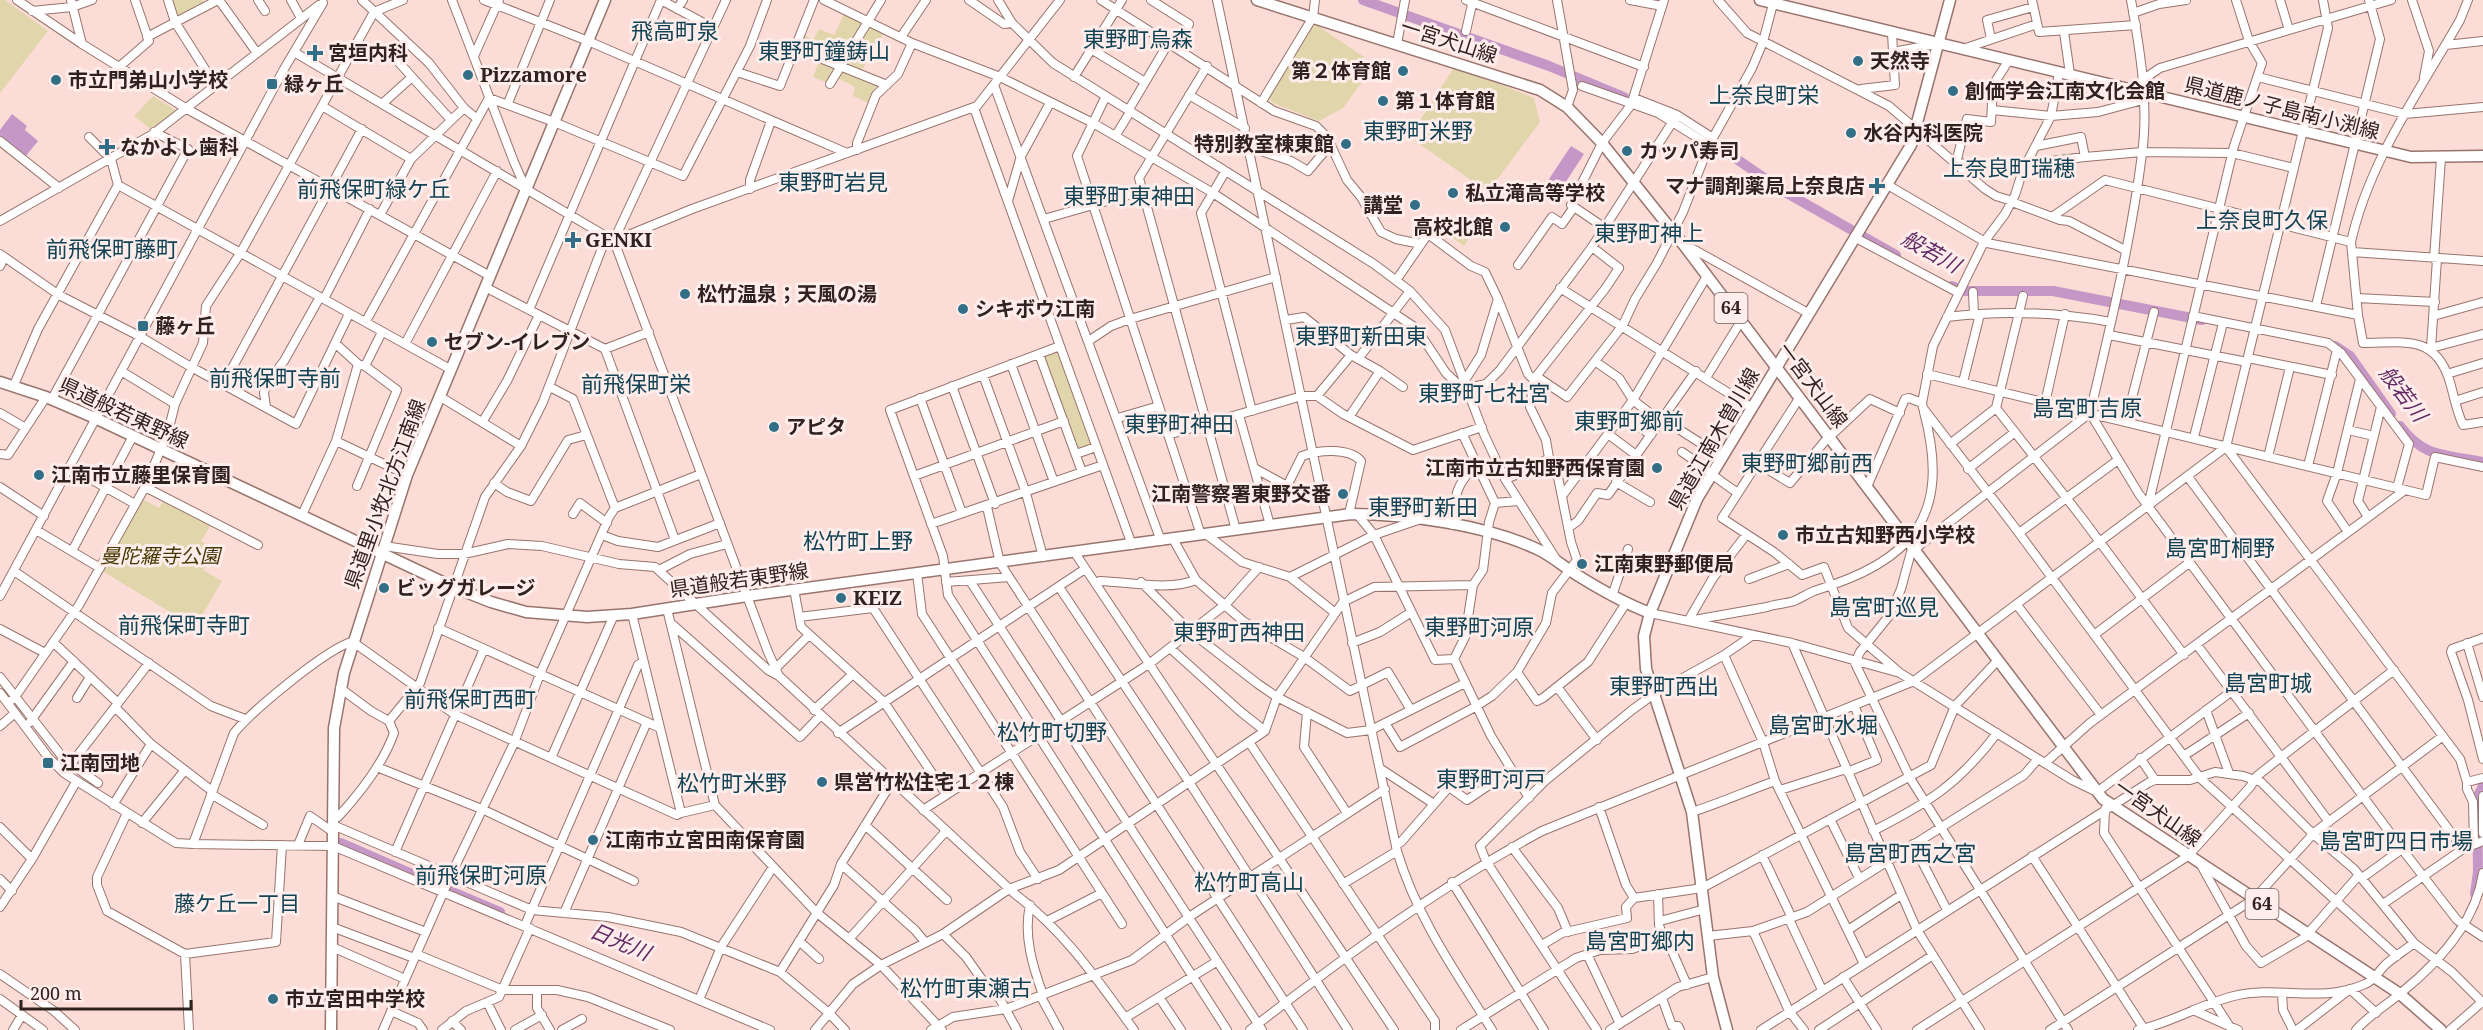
<svg xmlns="http://www.w3.org/2000/svg" width="2483" height="1030" viewBox="0 0 2483 1030" font-family="'Noto Serif','Noto Sans JP',serif">
<style>
.green{fill:#e1d6ab}
.water{fill:#c597c7}
.lines{fill:none;stroke-linecap:round;stroke-linejoin:round}
.river{stroke:#c597c7;stroke-width:10}
.minor-casing{stroke:#98746d;stroke-width:10}
.major-casing{stroke:#98746d;stroke-width:13}
.minor{stroke:#fff;stroke-width:8}
.major{stroke:#fff;stroke-width:10}
.poi-dot{fill:#326e85;stroke:#feedea;stroke-width:2}
.labels{text-anchor:middle;stroke-width:6;stroke-linejoin:round;paint-order:stroke}
.shield{fill:#feedea;stroke:#6e5f5c;stroke-width:1.5}
.shield-label{font-size:18px;font-weight:bold;fill:#30221f}
.street-label{font-size:20px;fill:#30221f;stroke:#feedea}
.poi-label{font-size:20px;font-weight:bold;fill:#30221f;stroke:#feedea;text-anchor:start}
.park-label{font-size:20px;font-style:italic;fill:#443803;stroke:#feedea}
.water-label{font-size:21px;font-style:italic;fill:#612a65;stroke:#feedea}
.neighbourhood-label{font-size:21px;fill:#114355;stroke:#feedea}
.quarter-label{font-size:22px;fill:#114355;stroke:#feedea}
</style>
<rect width="100%" height="100%" fill="#fcdcd6"/>
<path class="green" d="M0 0H5L48 31 0 93Z
M171 0H203L206 5 177 20Z
M845 12 866 21 839 63 797 46 803 34 813 40 819 29 834 35Z
M869 24 885 31 861 72 843 65Z
M1315 24 1364 57 1368 74 1343 108 1319 121 1273 103 1268 97 1310 27Z
M820 59 838 66 828 83 813 77Z
M1455 66 1534 98 1540 122 1488 192 1411 138V134Z
M841 67 878 83 871 104 853 96 855 87 836 77Z
M153 96 180 113 154 132 134 116Z
M1455 218 1474 231 1464 246 1445 232Z
M1058 351 1093 445 1078 451 1043 357Z
M140 498 159 508 166 498 214 520 201 541 217 551 203 570 222 581 195 627 102 571Z"/>
<path class="water" d="M12 114 27 126 25 130 38 141 25 157 0 138V130Z
M1571 146 1584 154 1560 191 1547 182Z"/>
<g class="lines">
<path class="river" d="M1363 0 1549 66 1624 97
M1666 115 1706 138 1783 191 1896 255
M1952 286 1962 291H2053L2202 320
M2335 346 2350 356 2391 414
M2400 426C2425 459 2445 454 2483 462
M341 843 442 887
M448 890 500 912
M2475 894 2478 872 2477 798 2483 786"/>
<g class="minor-casing">
<path id="minor" d="M17 0 82 44 187 109 490 276
M71 0 82 44
M168 0 175 22 215 85
M219 0 257 53
M258 0 265 11
M291 0 301 18
M362 0 429 63 464 108 476 118
M452 0 514 162 525 187
M484 0 588 41 847 153
M661 0 713 28
M824 0 912 43 1000 77 1093 123 1213 193 1416 328 1446 373 1463 389 1486 384 1500 370 1592 247 1619 268 1605 289 1534 379 1530 407 1546 440 1549 458 1557 472 1571 542 1577 560 1552 593 1546 623 1517 672 1492 696 1475 707 1400 747 1385 723
M969 0 1004 24 1012 23
M998 0 1012 23 1053 63 1374 264 1410 291 1445 330 1484 434 1505 479 1556 559
M1101 0 1274 111 1316 126 1327 137 1347 180 1361 197 1381 232 1396 239 1421 244
M1151 0 1189 24 1176 47
M1217 0 1397 851C1417 918 1455 971 1492 1030
M1466 0 1644 67
M1557 0 1573 90 1567 107
M1630 0 1662 6
M1718 0 1747 33 1889 106 1985 189 1996 196 2012 201
M2032 0 2039 32 2136 25
M2131 0C2140 49 2149 104 2142 154 2131 241 2110 328 2090 413L2139 494 2402 849 2457 920 2483 937
M2280 0 2289 30
M2412 0 2429 51 2424 77
M677 9 683 0
M32 11 72 7 92 0
M2133 13 2159 4 2186 0
M1466 31 1473 0
M1892 32 1893 52
M2064 32 2070 74
M147 37 218 0
M901 37 926 0
M1991 39 1987 20 2033 7
M1397 44 1405 0
M2446 45 2483 41
M795 48 887 85
M387 49 412 77
M1091 49 1145 82
M1963 49 2037 24
M294 52 614 241 768 652 779 676 1015 894C1066 933 1096 978 1134 1030
M474 56 499 0
M2009 60 1993 85 1991 122 1967 119 1956 163 1996 166 2027 162
M1207 66 1139 178 1236 530
M119 67 149 41 135 0
M737 72 780 86 814 0
M2059 73 2051 116 2023 170 2015 195 2005 214 1984 242 1933 346 1922 403 1923 408 2013 525 2200 778 2397 956
M1074 77 1122 0
M2258 77 2405 114 2483 107
M2142 80 2160 68 2391 0
M830 84 881 0
M994 85 1161 541
M1582 86 1658 113 1709 145
M1861 89 1895 85 1893 52 1936 44
M1189 95 1245 128
M489 98 554 122 683 176 750 46 767 0
M1105 98 1077 156 1201 535
M1634 98 1677 115 1713 138
M508 103 550 0
M1261 103 1313 17 1315 0
M382 104 412 77 451 120
M322 106 411 159
M974 108 1132 545
M1992 110 2051 116 2098 112 2143 100
M1128 111 1169 42
M1116 135 1130 112
M0 141 59 188
M1249 147 1291 161 1308 171 1330 145
M857 150V143L876 95 898 74 912 43
M2085 157 2142 152 2232 153 2294 168
M2026 164 2085 157 2081 137 2036 146
M1225 172 1201 213 1252 411
M1886 184 1987 243 2358 315 2363 343C2403 343 2434 334 2449 379 2454 395 2456 410 2463 425L2483 422
M118 185 450 369
M750 189V180L771 121
M1008 201 1021 156 1050 103
M2012 202 2060 220 2069 221 2125 250
M1574 207 1605 228
M380 215 411 159 464 108
M2052 217 2105 180 2351 242 2358 315
M1044 219 1142 191
M0 221 153 134 319 5
M1854 237 1959 293
M614 240 726 0
M614 241 692 209 977 106 1060 0
M2351 242C2369 161 2419 92 2460 20L2468 0
M1592 247 1677 115
M1686 248 1693 249 1808 313
M2352 252 2483 261
M0 254 59 295 139 336 191 367 296 424 349 314
M2434 259 2441 158
M2437 259 2431 348 2483 334
M1518 265 1552 217 1562 224 1574 207 1571 205 1602 143 1631 105 1664 0
M0 266 4 258
M1397 279 1428 234 1471 266 1485 272 1498 299 1481 355 1465 380
M485 287 605 349 675 540
M1560 288 1751 407
M1973 292 1974 315
M2023 296 1996 408 2082 518 2184 655
M2357 298 2435 302
M324 299 370 209
M1498 299 1528 374 1534 380
M2316 306 2380 39 2369 0
M529 310 661 0
M2193 316 2328 343 2341 353 2409 444 2397 488
M2433 316 2483 302
M1947 317C2003 310 2056 312 2111 322
M1286 320 1304 317 1351 355 1380 371 1349 417
M366 321 489 98
M382 332 365 366 358 364 336 441 407 475
M2109 335 2247 362
M1090 340 1111 326 1130 319 1276 277
M335 343 358 364
M405 344 497 171
M1060 346 890 410 943 556 948 595 1227 1030
M605 349 649 332
M1039 354 1082 472
M2248 358 2332 375
M1358 359 1410 291
M1596 362 1619 378 1633 400 1661 422
M1011 364 1054 482
M121 371 175 404
M1380 371 1403 387
M1927 374 2426 495 2435 457 2483 467
M2447 374 2483 363
M983 375 1026 493 1043 557
M1536 376 1567 397 1623 325 1635 299 1657 263 1683 212 1709 145 1752 68 1763 42 1774 0
M1706 378 1741 321
M1963 382 1980 314
M14 385 38 329 118 185 111 159 89 137
M223 385 362 129
M952 386 995 504
M550 387 573 399 615 508
M439 396 521 446
M1317 396 1351 355
M1800 397 1722 518 1774 552 1802 575 1824 567 1848 628 1899 672
M920 398 962 513
M52 399 188 149 154 132
M2455 401 2483 392
M2045 403 2065 314
M266 407 264 393 267 383 284 361 320 297
M0 413 24 427
M1239 415 1270 525
M1622 415 1651 435
M1118 418 1159 406
M1663 419 1722 457
M483 421 507 381 539 315
M2126 421 2154 312
M2348 430 2374 436
M1462 433 1495 503
M1608 434 1636 455
M1168 435 1302 396H1317L1343 414 1413 450 1482 427
M2194 437 2223 323
M1950 444 1996 408
M2226 447 2460 759 2467 782 2483 778
M1682 452C1702 465 1717 480 1738 493
M0 454 8 455 46 397
M1076 454 1096 447
M2268 457 2290 367
M1757 463 1790 483 1825 441 1870 399 1900 413
M2308 466 2337 350
M69 467 135 504
M1254 468 1287 486 1302 456C1318 450 1349 447 1361 461L1349 514
M1968 469 2015 432
M914 476 1064 421
M2188 477 2463 849
M1505 479 1527 471 1549 458
M1616 482 1650 502
M494 483 507 492 531 501 568 440 586 435
M357 486 397 390 365 366
M0 487 44 516
M145 487 258 545
M1867 487 1905 399 1909 398 1922 403
M1562 496 1633 400 1707 276
M1518 501 1495 503 1489 522 1483 570 1473 585 1465 637 1454 659 1491 736 1529 798
M2148 506 2234 146 2262 63 2249 41 2236 0
M987 507 1000 563 1303 1030
M573 514 580 503 607 523
M1357 514 1374 535 1435 660 1454 659
M302 515 336 441
M2368 517 2358 501 2381 407
M931 524 1103 465
M1453 525C1455 494 1455 485 1478 463
M1568 528 1578 521 1597 493 1608 495 1696 371
M36 530 100 568
M2348 532 2327 501 2337 473 2360 379
M2019 533 2118 460
M1206 534 1242 562 1290 577 1334 612
M602 535 618 541 658 547 720 523
M1173 539 1196 580 1243 621 1304 657 1350 691 1388 672 1411 710
M384 546 438 554H464L508 544 542 546 619 564 655 567 768 670 779 676
M72 551 133 436
M1075 553 1394 1030
M659 570 690 554 727 544
M14 571 211 706 245 719
M917 573 922 614 1102 893 1049 920
M1290 577 1374 535 1418 520
M1749 579 1789 564
M970 581 1262 1030
M946 582 1009 577
M1141 582 1191 632 1258 684 1277 697 1347 733 1371 730 1465 683
M1095 583 1100 581C1130 582 1169 591 1196 580
M1059 587 1189 782 1348 1030
M794 589 801 627 884 702 946 794
M0 596 284 69 323 3
M1612 596 1628 549
M2017 605 2101 715
M667 609 715 805 816 912 881 965 942 1030
M1650 613 1792 643 1900 673 2072 780 2097 792 2232 691
M799 617 873 608 1003 807 1020 852 1038 879
M1694 620C1719 615 1742 612 1767 607 1775 604 1785 604 1794 601 1801 598 1807 594 1814 591 1912 561 1952 517 1924 412
M1688 621 1713 578 1746 535
M673 625 800 737 820 716
M438 628 660 728
M0 629 45 653
M2094 635 2189 563
M2483 638 2452 649 2451 652 2468 700 2483 759
M53 642 118 703
M353 642 454 714 677 815 681 813 632 614
M1352 643 1380 632 1410 613
M1792 643 1917 930 1980 1030
M2467 643 2483 697
M2197 645 2281 757 2394 670
M1170 648 1241 712 1265 731
M1724 655 1763 742 1775 781 1864 964
M775 669 809 635
M1517 672 1537 701 1543 698 1588 662 1626 603
M0 677 64 759 98 783
M340 688 371 711 389 721
M1558 688 1597 740
M0 693 48 757 64 773 166 837 176 843 193 844 333 846 770 1030
M77 698 90 677
M8 703 15 697 79 605 145 487 168 432 175 404 203 343 206 306 241 252 374 12 403 0
M115 707 151 744 212 791
M814 710 853 674
M2206 710 2229 773
M1307 712 1304 747 1347 813
M30 722 74 661
M0 726 15 713
M838 733 1085 569
M1249 742 1435 1021V1030
M2185 755 2249 713
M551 758 614 615
M2140 758 2155 780
M2045 763 2090 723 2405 490
M377 767 484 810 634 881
M67 769 149 663
M1381 769 1434 804
M1847 772 1877 760 1854 705
M2467 782V789L2473 802 2474 844
M1780 790 1846 769
M211 794 263 825
M2483 796V833
M113 805 151 744
M1599 807 1626 885 1634 898
M2105 809 2104 833 2232 1030
M923 810 1149 664 1226 604 1259 567
M1692 812C1720 803 1747 791 1775 781
M127 813 97 877V885L107 911 185 954 276 942 282 845
M681 813 715 805
M333 816 338 817C361 792 383 764 394 733L389 721 420 683 485 497 521 446 543 402 607 235
M1830 819 1859 878
M142 823 185 770
M333 825 532 910 608 917 681 932 780 972 834 885 841 864 892 782
M865 825 947 900
M0 827 32 859
M1873 831C1928 803 1959 784 1997 733
M193 844 234 733C252 711 327 648 354 641
M1913 844 1947 910
M298 845 310 816 333 832
M1396 845 1401 842 1449 787 1467 800 1492 783
M1512 847 1558 908 1568 932
M395 852 484 649
M1762 855 1792 918
M2032 856 2144 1029
M841 864 915 930 925 942
M2201 865 2246 946 2261 963 2304 938 2359 875
M2362 878 2402 849
M0 879 12 891
M1452 882 1544 1030
M1343 884 1397 851
M1102 893 1122 924
M1658 894 1659 925 1663 938 1669 944 1687 985
M332 896 426 932
M2383 904 2463 849 2483 841
M1030 905C1023 936 1033 967 1043 995
M0 907 32 859 76 782
M564 913 647 722
M1789 919 1822 990
M1660 921 1705 909
M525 925 638 665 643 662
M332 927 414 958
M1848 930 1901 895
M1753 931 1789 1011 1804 1030
M943 934 966 957 983 981 1000 999 1017 1030
M1708 936 1753 931 1807 912 2024 775 2038 759
M850 938 946 831
M799 941 819 959
M1542 945 1562 933 1627 918 1626 907 1634 898 1702 888 1931 765 1955 706 1998 660
M332 947 405 979
M185 954 189 1030
M416 954 503 990H557L588 997 670 1030
M1587 954 1620 1024
M780 972 830 1014 845 1030
M0 974 54 1011 75 1030
M1843 977 1877 1030
M537 990V1008L550 1030
M2282 993 2283 1010 2293 1030
M1041 997 1059 1030
M1159 997 1181 1030
M1662 998 1672 1026H1678L1680 1030
M0 999 43 1030
M699 1000 721 947 773 867
M487 1002 501 1030
M2193 1010 2238 1030
M391 1011 418 1023 423 1030
M1125 1018 1216 962
M452 1021 461 1030
M13 1030 22 1015
M383 1030 451 875 514 743 540 674 609 517 615 508 701 474
M442 1030 466 1011 499 997 530 928
M515 1030 542 1015
M562 1030 582 1019
M815 1030 853 984 881 965 943 934 1009 889 1059 870 1265 731 1277 697 1343 602 1374 587 1473 585
M931 1030 953 1017 1006 1009 1132 960 1189 917 1385 789
M1250 1030C1344 957 1437 888 1542 831L1914 681 2226 447 2328 28 2323 0
M1461 1030 1576 958 1600 950 1632 949 1663 938
M1597 1030 1486 861 1480 846 1545 781 1632 710 1654 694 1724 655 1753 635
M1610 1030 1678 987 1713 977
M1761 1030 2148 783 2155 780H2190L2215 772 2243 776 2261 782 2313 834 2354 869 2414 943 2452 972 2483 1003
M1819 1030 1933 955
M1917 1030 2188 856 2250 787 2257 776 2281 757 2329 822
M2050 1030 2254 899 2315 832 2443 736
M2068 1030 1910 778 1855 663 1860 652 1889 616 1901 589 1911 552 2090 413
M2138 1030C2171 1023 2201 1004 2234 996 2279 985 2320 1004 2365 984 2375 980 2378 972 2385 965 2394 957 2405 950 2414 943
M2297 1030 2350 989 2376 1013
M2356 1030C2369 1015 2387 1005 2402 992 2439 962 2476 921 2483 873
M2450 1030 2482 1002"/>
</g>
<g class="major-casing">
<path id="major" d="M1257 0 1540 90 1567 107 1602 143 1686 248 2103 799 2400 994 2441 1030
M1760 0 2411 157 2483 156
M0 382 46 397 95 418 453 587 491 602 526 612 587 617 632 614 747 596 1351 514C1408 514 1487 525 1539 550 1553 557 1564 567 1577 575 1601 590 1624 603 1650 613
M331 1030 334 728 344 673 407 475 605 0
M1727 1030 1713 977 1692 812 1646 669 1644 636 1650 613 1697 499 1911 145 1950 0"/>
</g>
<use href="#minor" class="minor"/>
<use href="#major" class="major"/>
</g>
<g class="poi-dot">
<path d="M312 44h6v6h6v6h-6v6h-6v-6h-6v-6h6z"/>
<circle cx="1858" cy="61" r="6"/>
<circle cx="1403" cy="71" r="6"/>
<circle cx="468" cy="75" r="6"/>
<circle cx="56" cy="80" r="6"/>
<rect x="266" y="78" width="12" height="12" rx="3"/>
<circle cx="1953" cy="91" r="6"/>
<circle cx="1383" cy="101" r="6"/>
<circle cx="1851" cy="133" r="6"/>
<circle cx="1346" cy="144" r="6"/>
<path d="M104 138h6v6h6v6h-6v6h-6v-6h-6v-6h6z"/>
<circle cx="1627" cy="151" r="6"/>
<path d="M1874 177h6v6h6v6h-6v6h-6v-6h-6v-6h6z"/>
<circle cx="1453" cy="193" r="6"/>
<circle cx="1415" cy="205" r="6"/>
<circle cx="1505" cy="227" r="6"/>
<path d="M570 231h6v6h6v6h-6v6h-6v-6h-6v-6h6z"/>
<circle cx="685" cy="294" r="6"/>
<circle cx="963" cy="309" r="6"/>
<rect x="137" y="320" width="12" height="12" rx="3"/>
<circle cx="432" cy="342" r="6"/>
<circle cx="774" cy="427" r="6"/>
<circle cx="1657" cy="468" r="6"/>
<circle cx="39" cy="475" r="6"/>
<circle cx="1343" cy="494" r="6"/>
<circle cx="1783" cy="535" r="6"/>
<circle cx="1582" cy="564" r="6"/>
<circle cx="384" cy="588" r="6"/>
<circle cx="841" cy="598" r="6"/>
<rect x="42" y="757" width="12" height="12" rx="3"/>
<circle cx="822" cy="782" r="6"/>
<circle cx="593" cy="840" r="6"/>
<circle cx="273" cy="999" r="6"/>
</g>
<g class="labels">
<g class="shield">
<rect x="1714.5" y="293" width="33" height="30" rx="4.5"/>
<rect x="2245.5" y="889" width="33" height="30" rx="4.5"/>
</g>
<g class="shield-label">
<text x="1731" y="314">64</text>
<text x="2262" y="910">64</text>
</g>
<g class="street-label">
<text transform="translate(1449 41) rotate(18)" y="7">一宮犬山線</text>
<text transform="translate(2282 108) rotate(14)" y="7">県道鹿ノ子島南小渕線</text>
<text transform="translate(1813 385) rotate(53)" y="7">一宮犬山線</text>
<text transform="translate(124 413) rotate(25)" y="7">県道般若東野線</text>
<text transform="translate(1714 439) rotate(-60)" y="7">県道江南木曽川線</text>
<text transform="translate(385 494) rotate(-70)" y="7">県道里小牧北方江南線</text>
<text transform="translate(739 580) rotate(-8)" y="7">県道般若東野線</text>
<text transform="translate(2158 813) rotate(35)" y="7">一宮犬山線</text>
</g>
<g class="poi-label">
<text x="328" y="60">宮垣内科</text>
<text x="1870" y="68">天然寺</text>
<text x="1391" y="78" text-anchor="end">第２体育館</text>
<text x="480" y="82">Pizzamore</text>
<text x="68" y="87">市立門弟山小学校</text>
<text x="284" y="91">緑ヶ丘</text>
<text x="1965" y="98">創価学会江南文化会館</text>
<text x="1395" y="108">第１体育館</text>
<text x="1863" y="140">水谷内科医院</text>
<text x="1334" y="151" text-anchor="end">特別教室棟東館</text>
<text x="120" y="154">なかよし歯科</text>
<text x="1639" y="158">カッパ寿司</text>
<text x="1865" y="193" text-anchor="end">マナ調剤薬局上奈良店</text>
<text x="1465" y="200">私立滝高等学校</text>
<text x="1403" y="212" text-anchor="end">講堂</text>
<text x="1493" y="234" text-anchor="end">高校北館</text>
<text x="585" y="247">GENKI</text>
<text x="697" y="301">松竹温泉；天風の湯</text>
<text x="975" y="316">シキボウ江南</text>
<text x="155" y="333">藤ヶ丘</text>
<text x="444" y="349">セブン-イレブン</text>
<text x="786" y="434">アピタ</text>
<text x="1645" y="475" text-anchor="end">江南市立古知野西保育園</text>
<text x="51" y="482">江南市立藤里保育園</text>
<text x="1331" y="501" text-anchor="end">江南警察署東野交番</text>
<text x="1795" y="542">市立古知野西小学校</text>
<text x="1594" y="571">江南東野郵便局</text>
<text x="396" y="595">ビッグガレージ</text>
<text x="853" y="605">KEIZ</text>
<text x="60" y="770">江南団地</text>
<text x="834" y="789">県営竹松住宅１２棟</text>
<text x="605" y="847">江南市立宮田南保育園</text>
<text x="285" y="1006">市立宮田中学校</text>
</g>
<g class="park-label">
<text x="160" y="563">曼陀羅寺公園</text>
</g>
<g class="water-label">
<text transform="translate(1931 252) rotate(29)" y="7">般若川</text>
<text transform="translate(2403 394) rotate(53)" y="7">般若川</text>
<text transform="translate(620 942) rotate(23)" y="7">日光川</text>
</g>
<g class="neighbourhood-label">
<text x="237" y="911">藤ケ丘一丁目</text>
</g>
<g class="quarter-label">
<text x="675" y="39">飛高町泉</text>
<text x="1138" y="47">東野町烏森</text>
<text x="824" y="59">東野町鐘鋳山</text>
<text x="1764" y="103">上奈良町栄</text>
<text x="1418" y="139">東野町米野</text>
<text x="2009" y="176">上奈良町瑞穂</text>
<text x="833" y="190">東野町岩見</text>
<text x="374" y="197">前飛保町緑ケ丘</text>
<text x="1129" y="204">東野町東神田</text>
<text x="2262" y="228">上奈良町久保</text>
<text x="1649" y="241">東野町神上</text>
<text x="112" y="257">前飛保町藤町</text>
<text x="1361" y="344">東野町新田東</text>
<text x="275" y="386">前飛保町寺前</text>
<text x="636" y="392">前飛保町栄</text>
<text x="1484" y="401">東野町七社宮</text>
<text x="2087" y="416">島宮町吉原</text>
<text x="1629" y="429">東野町郷前</text>
<text x="1179" y="432">東野町神田</text>
<text x="1807" y="471">東野町郷前西</text>
<text x="1423" y="515">東野町新田</text>
<text x="858" y="549">松竹町上野</text>
<text x="2220" y="556">島宮町桐野</text>
<text x="1884" y="615">島宮町巡見</text>
<text x="184" y="633">前飛保町寺町</text>
<text x="1479" y="635">東野町河原</text>
<text x="1239" y="640">東野町西神田</text>
<text x="2268" y="691">島宮町城</text>
<text x="1664" y="694">東野町西出</text>
<text x="470" y="707">前飛保町西町</text>
<text x="1823" y="733">島宮町水堀</text>
<text x="1052" y="740">松竹町切野</text>
<text x="1491" y="787">東野町河戸</text>
<text x="732" y="791">松竹町米野</text>
<text x="2396" y="849">島宮町四日市場</text>
<text x="1910" y="861">島宮町西之宮</text>
<text x="481" y="883">前飛保町河原</text>
<text x="1249" y="890">松竹町高山</text>
<text x="1640" y="949">島宮町郷内</text>
<text x="966" y="996">松竹町東瀬古</text>
</g>
</g>
<path d="M21 1000v9h170v-9" fill="none" stroke="#30221f" stroke-width="3"/>
<text x="30" y="1000" font-size="18" fill="#30221f" stroke="#feedea" stroke-width="4.5" paint-order="stroke">200 m</text>
</svg>
